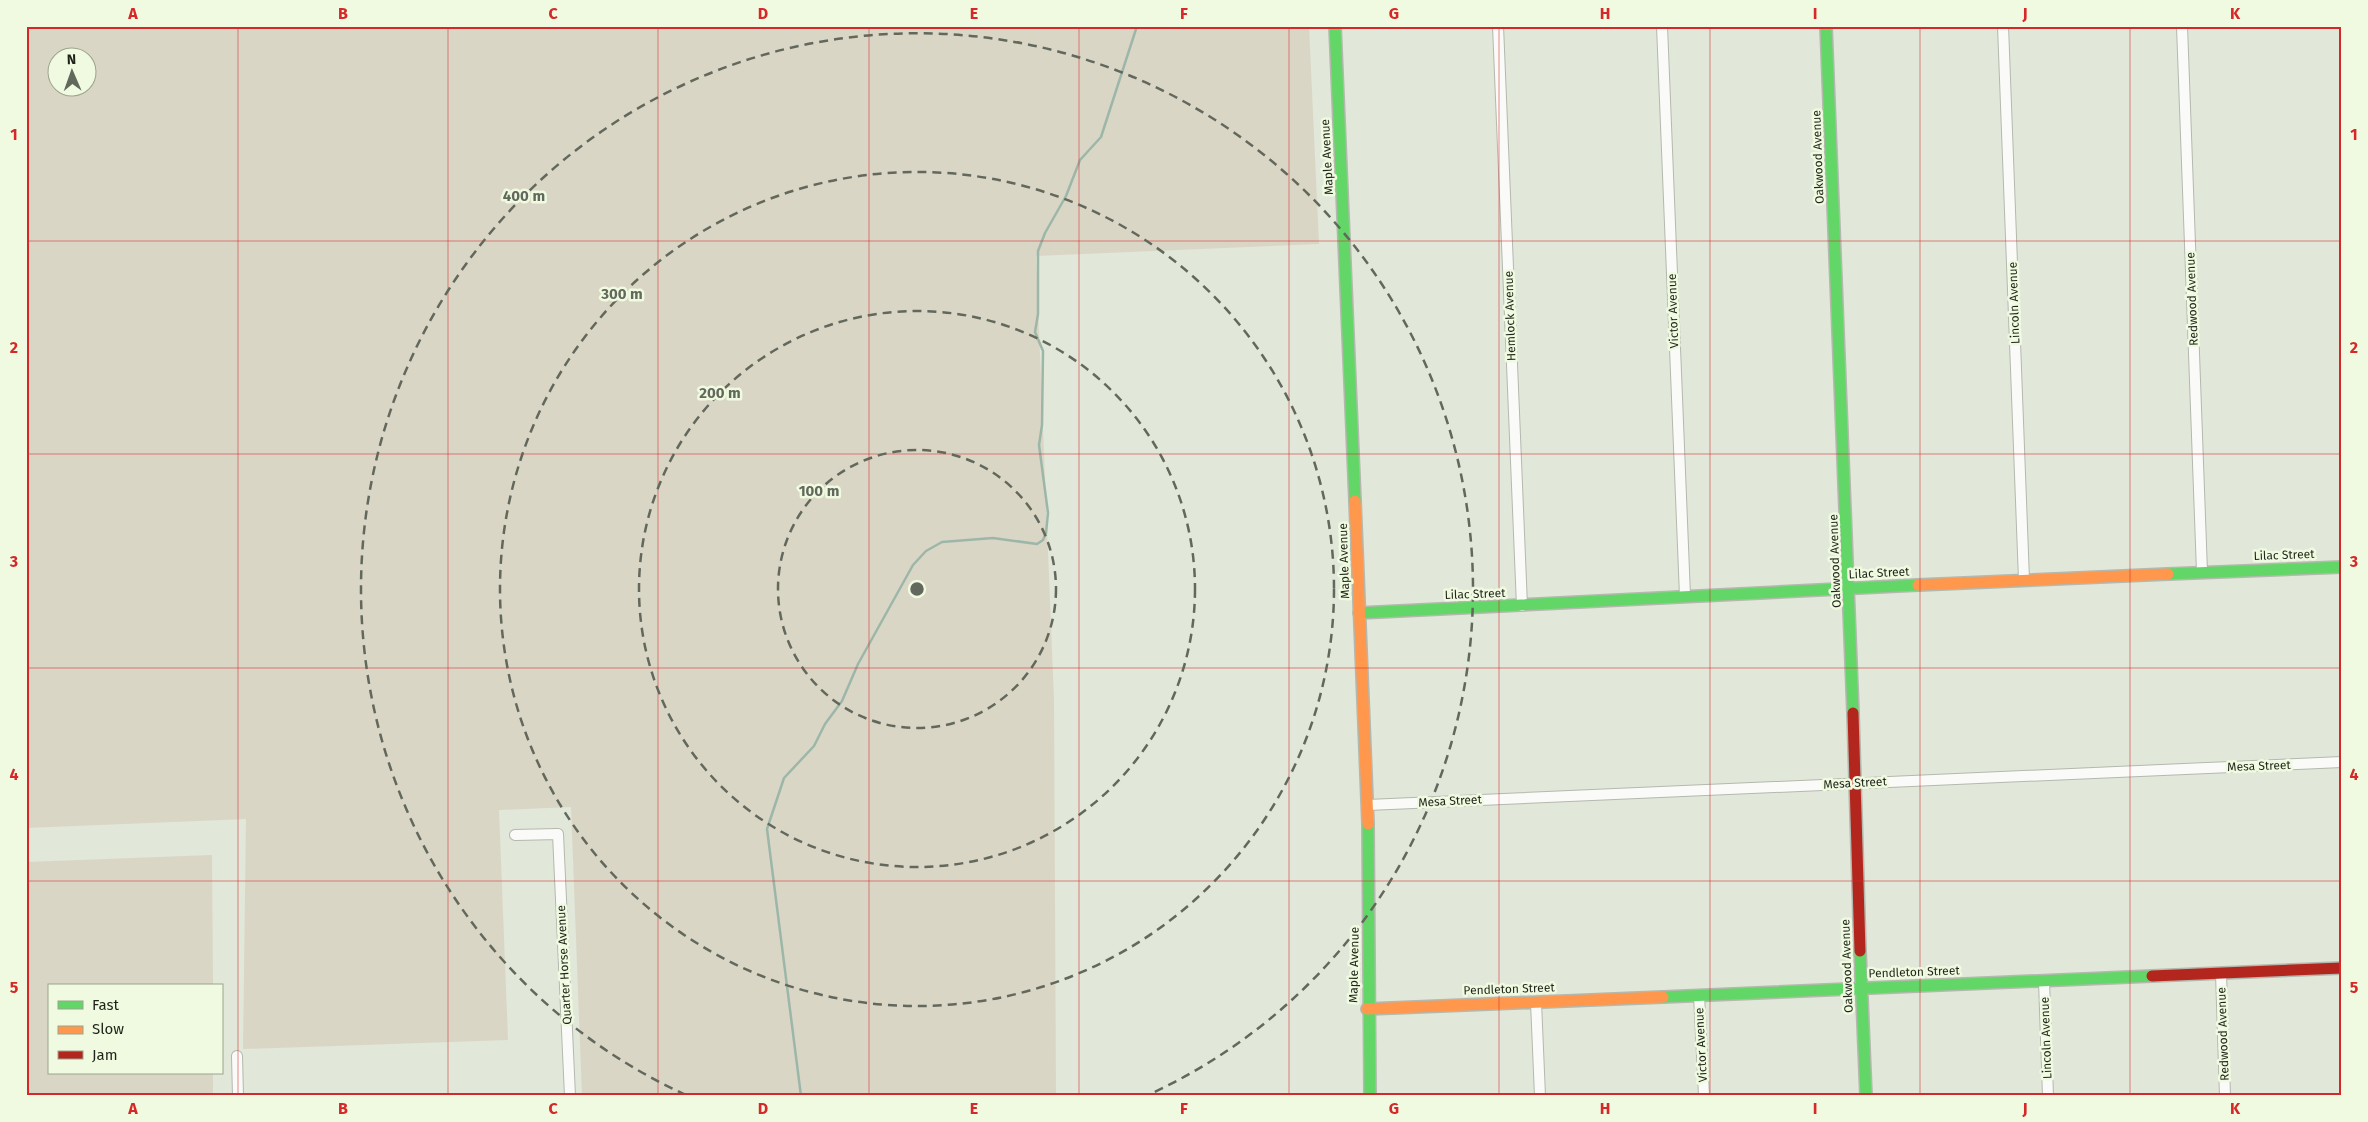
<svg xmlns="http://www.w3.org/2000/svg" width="2368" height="1122" viewBox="0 0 2368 1122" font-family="'Fira Sans',sans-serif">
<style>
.green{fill:#dad6c5;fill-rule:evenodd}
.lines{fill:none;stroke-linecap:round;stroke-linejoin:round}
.stream{stroke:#9cb7a9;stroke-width:2.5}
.street-casing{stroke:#b4b8ae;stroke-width:12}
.fast-casing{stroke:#b4b8ae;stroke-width:14}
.slow-casing{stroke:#b4b8ae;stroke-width:14}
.jam-casing{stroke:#b4b8ae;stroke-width:14}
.street{stroke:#fafbf9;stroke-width:10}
.fast{stroke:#63d668;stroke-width:11}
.slow{stroke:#ff974d;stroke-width:11}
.jam{stroke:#b3261e;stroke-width:11}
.grid{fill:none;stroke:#d62828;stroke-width:1;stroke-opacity:0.55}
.ring{fill:none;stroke:#63685c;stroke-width:2.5;stroke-dasharray:9 6}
.labels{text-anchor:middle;stroke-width:5;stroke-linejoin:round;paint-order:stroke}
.street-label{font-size:12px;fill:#1f2319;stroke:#effae0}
.centre{fill:#63685c;stroke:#effae0;stroke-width:2.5}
.ring-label{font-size:15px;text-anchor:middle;font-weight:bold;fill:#63685c;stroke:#effae0;stroke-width:5;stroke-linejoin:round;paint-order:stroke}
.neatline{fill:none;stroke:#d62828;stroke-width:2}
.grid-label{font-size:16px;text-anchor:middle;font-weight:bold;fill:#d62828}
</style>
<rect width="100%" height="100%" fill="#e1e7d9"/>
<path class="green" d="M26 26H1309L1319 244 1036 256 1054 700 1056 1096H582L571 807 499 810 508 1040 243 1049 246 819 26 828ZM58 58H88V88H58Z
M212 855 213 986H49V1073H213V1096H26V862Z"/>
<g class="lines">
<path class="stream" d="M801 1096 767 829 784 778 814 746 825 724 842 701 858 664 913 565 926 551 942 542 993 538 1037 544 1043 540 1046 533 1048 513 1039 445 1042 425 1043 351 1035 332 1038 314V251L1045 233 1066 196 1080 160 1101 137 1137 26"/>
<g class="street-casing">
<path id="street" d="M1498 26 1522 606
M1662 26 1685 596
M2003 26 2024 580
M2182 26 2202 572
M1368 805 2342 762
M515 835 558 834 570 1096
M2221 973 2225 1096
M2044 981 2048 1096
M1699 995 1704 1096
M1536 1002 1540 1096
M237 1056 238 1096"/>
</g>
<g class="fast-casing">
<path id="fast" d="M1335 26 1355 501
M1826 26 1853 713
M2168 574 2342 567
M1359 613 1918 585
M1368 824 1370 1096
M1860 951 1866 1096
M1663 997 2152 976"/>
</g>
<g class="slow-casing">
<path id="slow" d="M1355 501 1368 824
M1918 585 2168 574
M1367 1009 1663 997"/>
</g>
<g class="jam-casing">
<path id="jam" d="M1853 713 1860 951
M2152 976 2342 968"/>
</g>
<use href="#street" class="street"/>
<use href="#fast" class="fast"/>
<use href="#slow" class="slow"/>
<use href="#jam" class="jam"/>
</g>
<path class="grid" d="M238 26V1096M448 26V1096M658 26V1096M869 26V1096M1079 26V1096M1289 26V1096M1499 26V1096M1710 26V1096M1920 26V1096M2130 26V1096M26 241H2342M26 454H2342M26 668H2342M26 881H2342"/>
<g class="ring">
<circle cx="917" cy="589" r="139"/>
<circle cx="917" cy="589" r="278"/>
<circle cx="917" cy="589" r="417"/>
<path d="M686 1095A556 556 0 1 1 1148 1095"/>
</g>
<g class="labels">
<g class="street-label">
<text transform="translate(1327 157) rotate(-93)" y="4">Maple Avenue</text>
<text transform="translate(1818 157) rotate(-92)" y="4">Oakwood Avenue</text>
<text transform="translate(2192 299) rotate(-92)" y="4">Redwood Avenue</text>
<text transform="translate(2014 303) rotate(-92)" y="4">Lincoln Avenue</text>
<text transform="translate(1673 311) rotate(-92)" y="4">Victor Avenue</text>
<text transform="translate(1510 316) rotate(-92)" y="4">Hemlock Avenue</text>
<text transform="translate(2284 555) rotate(-2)" y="4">Lilac Street</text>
<text transform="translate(1344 561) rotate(-92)" y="4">Maple Avenue</text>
<text transform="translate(1835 561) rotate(-92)" y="4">Oakwood Avenue</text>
<text transform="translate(1879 573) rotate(-3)" y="4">Lilac Street</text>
<text transform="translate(1475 594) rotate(-2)" y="4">Lilac Street</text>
<text transform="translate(2259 766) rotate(-2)" y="4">Mesa Street</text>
<text transform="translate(1855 783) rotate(-3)" y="4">Mesa Street</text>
<text transform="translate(1450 801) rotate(-3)" y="4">Mesa Street</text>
<text transform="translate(564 965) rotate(-93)" y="4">Quarter Horse Avenue</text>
<text transform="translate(1354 965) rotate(-89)" y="4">Maple Avenue</text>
<text transform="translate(1847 966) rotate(-92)" y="4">Oakwood Avenue</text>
<text transform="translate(1914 972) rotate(-2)" y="4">Pendleton Street</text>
<text transform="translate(1509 989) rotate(-2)" y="4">Pendleton Street</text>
<text transform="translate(2223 1034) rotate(-92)" y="4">Redwood Avenue</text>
<text transform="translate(2046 1038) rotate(-92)" y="4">Lincoln Avenue</text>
<text transform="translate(1701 1045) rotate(-93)" y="4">Victor Avenue</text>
</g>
</g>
<circle cx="917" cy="589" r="8" class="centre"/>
<g class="ring-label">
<text x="524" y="201">400 m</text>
<text x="622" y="299">300 m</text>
<text x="720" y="398">200 m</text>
<text x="819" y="496">100 m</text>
</g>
<rect width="2368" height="1122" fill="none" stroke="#effae0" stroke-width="55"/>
<rect x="48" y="984" width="175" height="90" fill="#effae0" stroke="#9ca490"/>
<rect x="58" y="1001" width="25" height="8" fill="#63d668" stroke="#9ca490"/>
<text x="92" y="1010" font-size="15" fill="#1f2319">Fast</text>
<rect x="58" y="1026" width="25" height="8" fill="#ff974d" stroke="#9ca490"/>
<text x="92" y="1034" font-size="15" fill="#1f2319">Slow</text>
<rect x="58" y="1051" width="25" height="8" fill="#b3261e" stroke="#9ca490"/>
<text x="92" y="1060" font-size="15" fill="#1f2319">Jam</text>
<g transform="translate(72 72) rotate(358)"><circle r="24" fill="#effae0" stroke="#9ca490"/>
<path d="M0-4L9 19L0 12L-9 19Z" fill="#63685c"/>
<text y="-8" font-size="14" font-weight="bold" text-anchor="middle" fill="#1f2319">N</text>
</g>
<rect x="28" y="28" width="2312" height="1066" class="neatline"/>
<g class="grid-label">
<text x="133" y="19">A</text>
<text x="343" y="19">B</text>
<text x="553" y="19">C</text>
<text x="763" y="19">D</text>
<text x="974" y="19">E</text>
<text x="1184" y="19">F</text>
<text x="1394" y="19">G</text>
<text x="1605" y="19">H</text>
<text x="1815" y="19">I</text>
<text x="2025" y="19">J</text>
<text x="2235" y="19">K</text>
<text x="14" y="140">1</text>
<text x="2354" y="140">1</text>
<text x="14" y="353">2</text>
<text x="2354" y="353">2</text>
<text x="14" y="567">3</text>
<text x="2354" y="567">3</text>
<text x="14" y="780">4</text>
<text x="2354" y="780">4</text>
<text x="14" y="993">5</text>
<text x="2354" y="993">5</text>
<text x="133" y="1114">A</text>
<text x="343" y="1114">B</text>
<text x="553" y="1114">C</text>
<text x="763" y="1114">D</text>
<text x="974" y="1114">E</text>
<text x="1184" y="1114">F</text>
<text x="1394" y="1114">G</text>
<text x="1605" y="1114">H</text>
<text x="1815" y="1114">I</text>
<text x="2025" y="1114">J</text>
<text x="2235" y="1114">K</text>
</g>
</svg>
